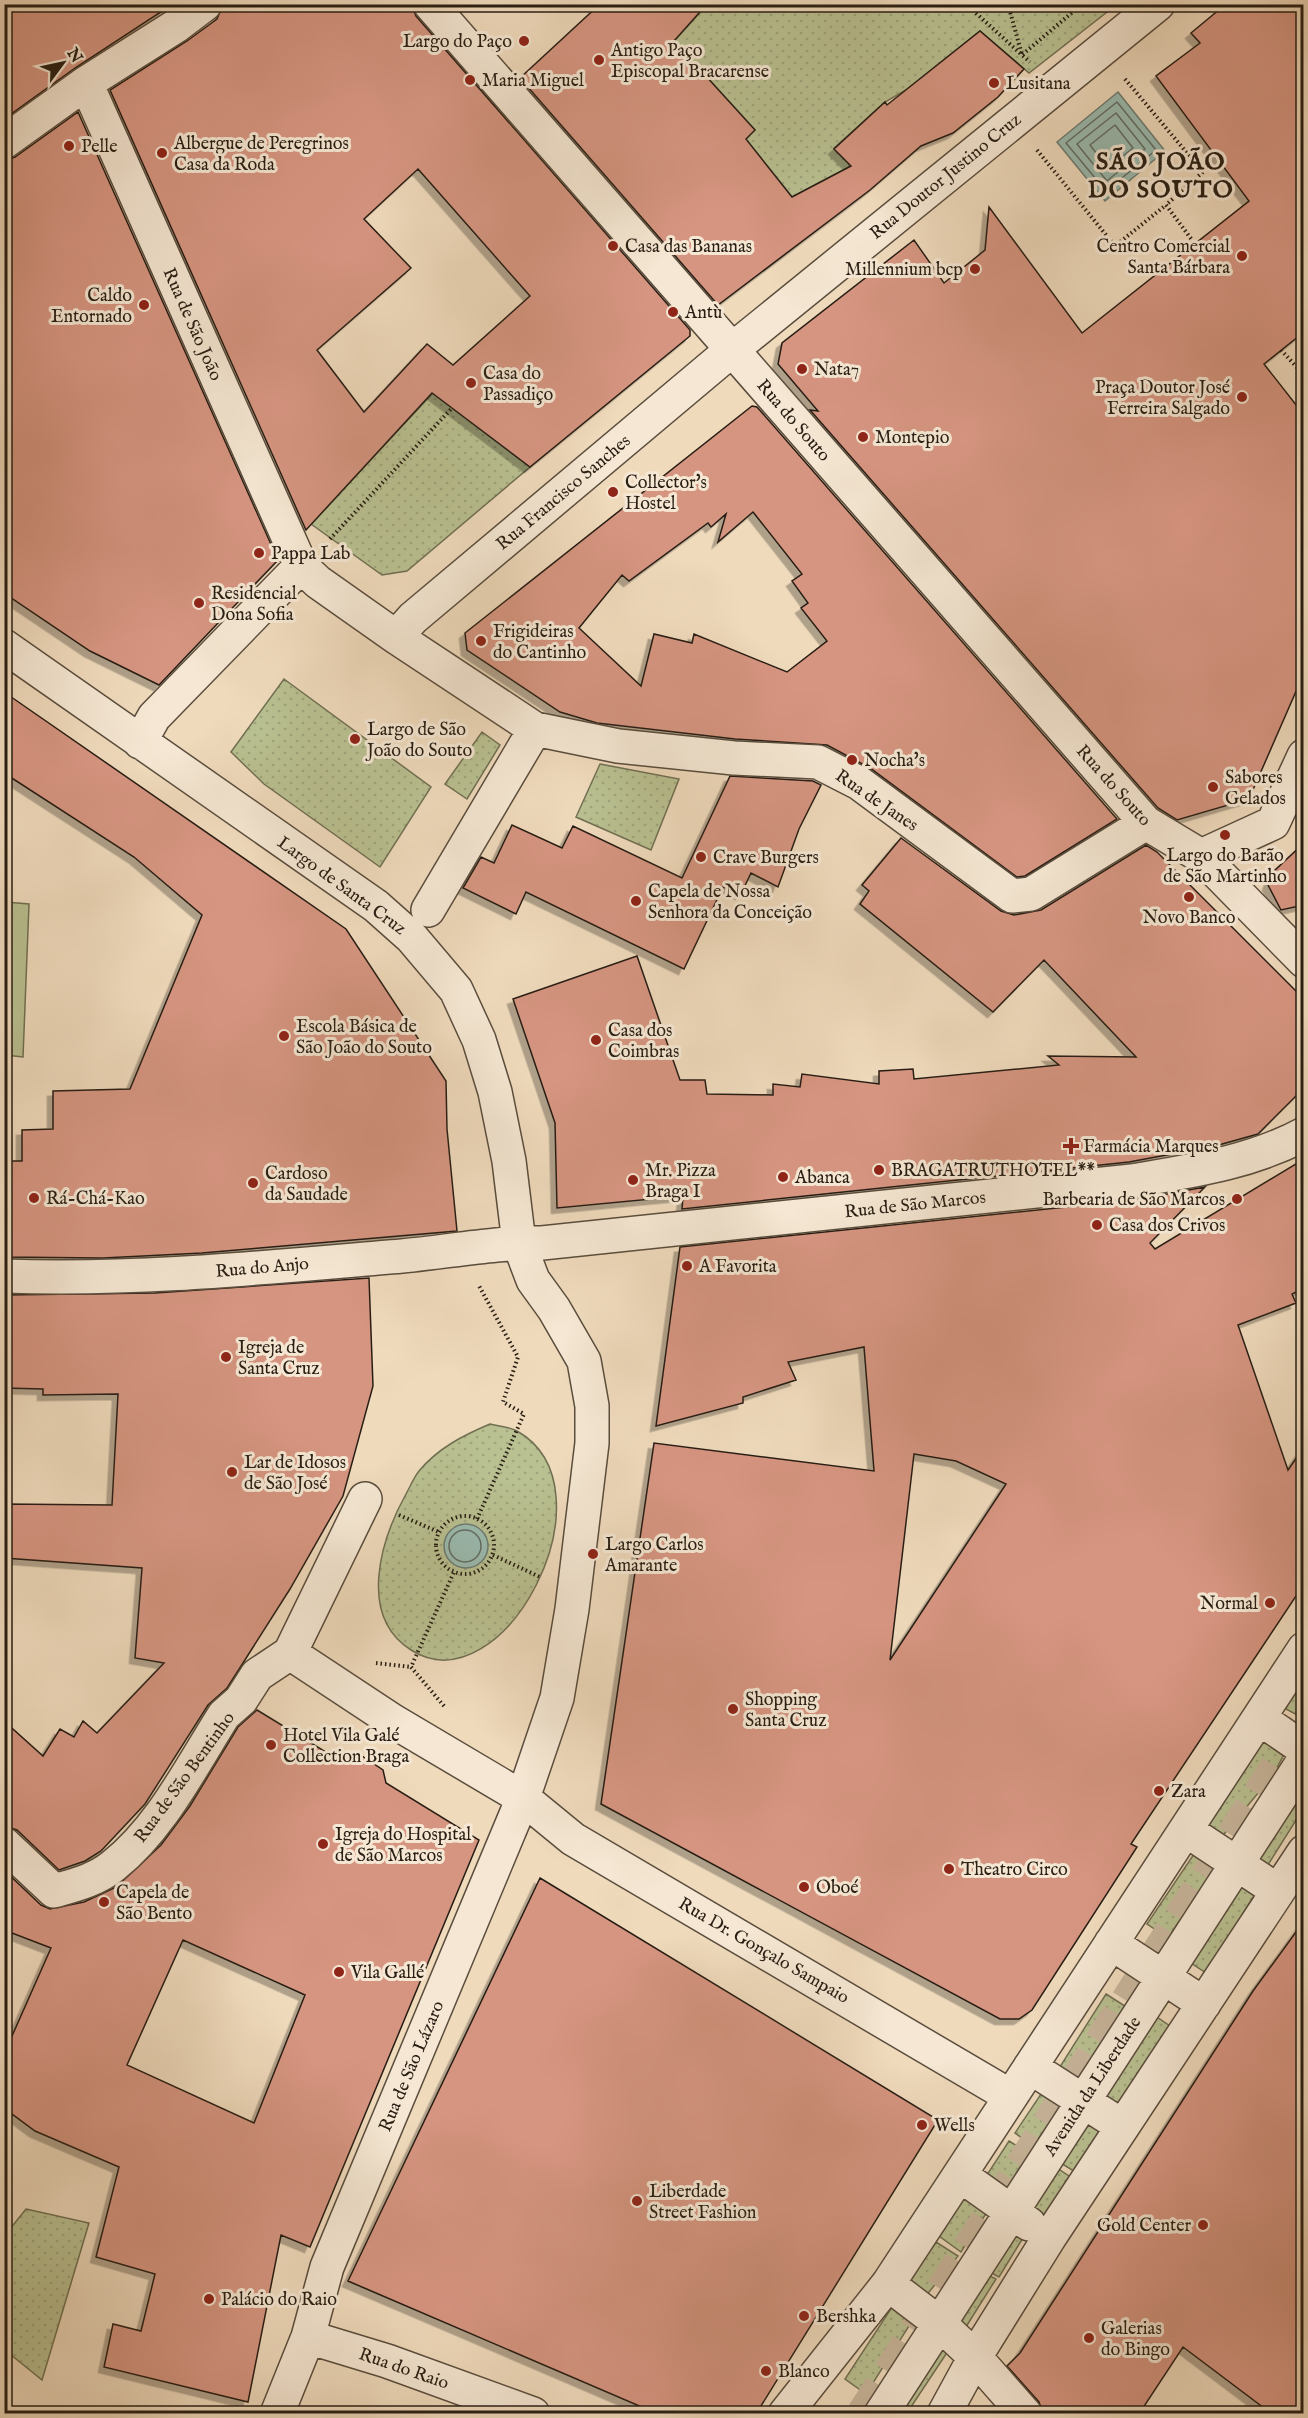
<svg xmlns="http://www.w3.org/2000/svg" width="1308" height="2418" viewBox="0 0 1308 2418" font-family="'IM FELL English',serif">
<style>
.green{fill:url(#green-dots);stroke:#706f52;stroke-width:1.5}
.pitch{fill:#b9c091;stroke:#706f52;stroke-width:1.5}
.water{fill:#9abbb0;stroke:#6c7c71;stroke-width:1.5}
.lines{fill:none;stroke-linecap:round;stroke-linejoin:round}
.shore{stroke:#616c62;stroke-width:1.5}
.building{fill:#d69581;stroke:#281e13;stroke-width:1.5;fill-rule:evenodd;filter:url(#shadow)}
.secondary-tunnel{stroke:#c7b49a;stroke-width:33;stroke-dasharray:33 16;stroke-linecap:butt}
.street-casing{stroke:#5a4d3d;stroke-width:36}
.path{stroke:#281e13;stroke-width:4;stroke-dasharray:1.5 3;stroke-linecap:butt}
.street{stroke:#f5e7d3;stroke-width:33}
.poi-dot{fill:#8f2418;stroke:#f5e7d3;stroke-width:2}
.labels{text-anchor:middle;stroke-width:6;stroke-linejoin:round;paint-order:stroke}
.poi-label{font-size:18px;fill:#281e13;stroke:#f5e7d3;text-anchor:start}
.street-label{font-size:18px;fill:#281e13;stroke:#f5e7d3}
.district-label{font-size:24px;font-weight:bold;letter-spacing:1.5px;fill:#281e13;stroke:#f5e7d3}
</style>
<defs>
<pattern id="green-dots" width="8" height="8" patternUnits="userSpaceOnUse" patternTransform="scale(1.5)"><rect width="8" height="8" fill="#b9c091"/><path d="M2 2h.1M6 6h.1" fill="none" stroke="#9fa57c" stroke-width="1.8" stroke-linecap="round"/></pattern>
<filter id="shadow"><feDropShadow dx="-5.5" dy="5.5" stdDeviation="0" flood-color="#0004"/></filter>
</defs>
<rect width="100%" height="100%" fill="#efdabc"/>
<filter id="stains"><feTurbulence type="fractalNoise" baseFrequency=".00333" numOctaves="4"/><feColorMatrix values="0 0 0 0 .2 0 0 0 0 .09 0 0 0 0 .02 0 0 0 .5 -.17"/></filter>
<radialGradient id="worn" r=".72"><stop offset=".6" stop-color="#630" stop-opacity="0"/><stop offset="1" stop-color="#630" stop-opacity=".3"/></radialGradient>
<path class="green" d="M707 5H1116L1029 73 980 31 906 90 885 102 834 148 851 166 792 197 745 139 755 130 674 41Z
M433 393 530 467 407 571 382 575 311 524Z
M284 679 431 787 380 867 264 784 231 752Z
M482 732 500 745 467 799 445 784Z
M600 764 679 779 651 850 576 817Z
M490 1424C498 1426 510 1427 517 1431 618 1488 504 1709 411 1650 357 1616 381 1539 406 1494 410 1487 414 1477 419 1471 438 1448 464 1435 490 1424Z
M1303 1677 1304 1718H1303L1284 1708Z
M1267 1734 1288 1747 1273 1775 1220 1839 1204 1830Z
M1303 1771V1809L1266 1868 1246 1857Z
M1198 1848 1219 1862 1168 1938 1147 1924Z
M1239 1880 1257 1891 1206 1973 1188 1961Z
M1106 1994 1128 2008 1080 2084 1058 2070Z
M1151 2013 1170 2026 1120 2106 1100 2093Z
M1047 2085 1067 2099 1033 2146 1015 2133Z
M1089 2114 1107 2126 1077 2173 1059 2162Z
M1009 2141 1028 2153 1004 2195 983 2181Z
M1054 2166 1072 2178 1043 2219 1021 2206Z
M970 2189 991 2206 961 2252 939 2236Z
M26 2209 89 2223 42 2380 5 2350V2235Z
M1006 2220 1026 2233 999 2277 982 2268Z
M936 2242 958 2256 925 2297 906 2284Z
M980 2271 996 2279 964 2330 947 2315Z
M894 2304 914 2318 866 2394 845 2379Z
M952 2345 907 2413H897L916 2355Z"/>
<path class="pitch" d="M5 902 29 904 23 1057 5 1055Z"/>
<path class="water" d="M1118 92 1165 151 1105 201 1057 142Z
M444 1546a22 22 0 1 1 44 0a22 22 0 1 1-44 0Z"/>
<g class="lines">
<path class="shore" d="M1117 102 1156 150 1106 191 1066 143Z
M1116 113 1145 149 1107 181 1077 144Z
M1115 125 1133 148 1108 168 1090 145Z
M449 1546a16 16 0 1 1 32 0a16 16 0 1 1-32 0Z"/>
</g>
<path class="building" d="M4 4H173L75 68 4 119Z
M223 4H411L416 16 690 330V336L530 467 432 393 306 530 110 90 187 41 217 19ZM418 169 530 296 453 365 427 344 364 412 317 350 411 268 364 219Z
M600 4H707L674 41 755 130 746 139 792 197 851 166 834 149 885 102 887 105 980 31 1024 69 998 97 953 133 921 146 870 190 718 305 520 78Z
M1226 4H1304V332L1264 364 1304 415V673L1249 799 1177 820 1158 808 810 410 818 411 778 364 782 343 914 240 944 283 985 250 989 207 1082 333 1249 201 1156 76 1200 43 1191 33Z
M78 112 278 560 159 685 90 651 4 593V161L15 157Z
M752 406 757 407 1117 819 1025 876 1017 877 870 768 827 745 735 739 597 723 560 712 467 650 465 633ZM753 512 802 574 792 581 808 603 801 608 827 641 787 672 694 634 692 643 654 634 641 686 579 628 622 575 629 581 708 523 711 527 726 514 718 542Z
M4 692 346 929 446 1081 447 1129 457 1231 202 1253 103 1258 4 1257V1161H22V1130L53 1129V1091L130 1089 202 915 134 857 4 773Z
M730 776 813 781 821 785 799 829 778 887 751 873 741 894 723 887 684 969 526 892 516 914 463 888 481 857 494 863 512 825 562 848 573 826 682 878Z
M901 838 1001 911 1014 915 1041 910 1146 845 1157 852 1304 999V1088L1258 1134 1215 1146 1129 1162 682 1209 683 1196 557 1208 555 1123 513 999 637 956 680 1080H705L707 1094 773 1095V1084L800 1087 802 1074 879 1084V1071L913 1069 914 1079 1059 1065 1048 1056 1136 1057 1044 960 993 1012 860 904 869 891 862 885Z
M1304 843V905L1281 910 1268 885 1273 872Z
M1304 1159V1288L1292 1294 1296 1303 1238 1325 1288 1470 1304 1447V1584L1131 1844 1137 1847 1032 2010 1019 2019H1000L601 1804 654 1443 874 1471 864 1347 788 1362 796 1380 743 1397V1403L656 1426 680 1247 1134 1200 1205 1187 1150 1243 1155 1249ZM914 1454 956 1461 1006 1484 890 1660Z
M369 1278 373 1386 343 1496 290 1589 243 1663 227 1688 208 1705 145 1804 101 1851 85 1861 59 1870 17 1830 4 1826V1721L43 1756 60 1729 74 1737 83 1721 97 1733 164 1663 135 1658 142 1568 4 1558V1504L112 1505 118 1394 43 1395V1389L4 1388V1295L155 1293Z
M257 1710 337 1759 356 1752 383 1770 386 1783 479 1840 310 2247 281 2235 248 2402 104 2367 113 2324 141 2331 155 2274 96 2257 119 2167 35 2131 4 2108V2054L51 1948 4 1930V1870L41 1905 50 1909 84 1902 116 1887 161 1845 190 1806 238 1727ZM183 1940 305 1995 254 2123 127 2065Z
M540 1878 938 2120 756 2414H658L348 2281Z
M1304 1921V2414H1272L1183 2347 1139 2414H1043L1039 2402 1007 2366 1020 2353 1253 1991Z"/>
<g class="lines">
<path class="secondary-tunnel" d="M863 2414 1304 1724"/>
<g class="street-casing">
<path id="street" d="M430 4 1146 823 1201 856 1304 961
M86 83 301 566 318 582 396 637 535 729
M4 142 86 83 176 26 205 4
M396 637 413 618 733 349 1158 4
M4 646 376 906 412 938 456 990 479 1040 495 1092 509 1161 519 1243 533 1280 554 1309 584 1361 592 1406V1443L572 1609 557 1698 523 1798 327 2267 308 2337 277 2414
M140 742 154 717 301 566
M1201 856 1273 823 1304 756
M428 910 535 729 618 746 734 758 818 762 859 783 1012 896 1031 894 1146 823
M4 1276C137 1281 270 1267 402 1256 447 1252 498 1242 542 1243L1132 1181C1191 1171 1250 1163 1304 1134
M290 1653 393 1721 523 1798 573 1839 1010 2096
M290 1653 365 1499
M1259 1718 1304 1749
M1186 1830 1278 1891
M4 1844 54 1891C75 1885 96 1880 113 1866 161 1828 191 1767 224 1715L241 1700 257 1675 290 1653
M1111 1943 1204 2004
M1030 2067 1122 2126
M960 2175 1029 2224
M888 2284 939 2323 975 2357 1025 2414
M308 2337 387 2361 533 2414
M785 2414 888 2284 1304 1649
M881 2414 1304 1760
M944 2414 975 2357 1049 2238 1304 1852"/>
</g>
<path class="path" d="M966 4 1022 55 1082 4
M1008 4 1022 55 1030 62
M1125 79 1203 172 1166 205 1195 244
M1037 150 1115 246 1166 205
M1281 350 1304 375
M330 539 452 408
M399 1515 439 1532
M436 1545a29 29 0 1 1 58 0a29 29 0 1 1-58 0Z
M477 1519 524 1414 503 1402 518 1357 478 1284
M493 1555 540 1577
M376 1663 411 1667
M444 1706 411 1667 454 1572"/>
<use href="#street" class="street"/>
</g>
<g class="poi-dot">
<circle cx="524" cy="41" r="6"/>
<circle cx="599" cy="60" r="6"/>
<circle cx="470" cy="80" r="6"/>
<circle cx="994" cy="83" r="6"/>
<circle cx="69" cy="146" r="6"/>
<circle cx="162" cy="153" r="6"/>
<circle cx="613" cy="246" r="6"/>
<circle cx="1242" cy="256" r="6"/>
<circle cx="975" cy="269" r="6"/>
<circle cx="144" cy="305" r="6"/>
<circle cx="673" cy="312" r="6"/>
<circle cx="802" cy="369" r="6"/>
<circle cx="471" cy="383" r="6"/>
<circle cx="1242" cy="397" r="6"/>
<circle cx="863" cy="437" r="6"/>
<circle cx="613" cy="492" r="6"/>
<circle cx="259" cy="553" r="6"/>
<circle cx="199" cy="603" r="6"/>
<circle cx="481" cy="641" r="6"/>
<circle cx="355" cy="739" r="6"/>
<circle cx="852" cy="760" r="6"/>
<circle cx="1213" cy="787" r="6"/>
<circle cx="1225" cy="835" r="6"/>
<circle cx="701" cy="857" r="6"/>
<circle cx="1189" cy="897" r="6"/>
<circle cx="636" cy="901" r="6"/>
<circle cx="284" cy="1036" r="6"/>
<circle cx="596" cy="1040" r="6"/>
<path d="M1068 1137h6v6h6v6h-6v6h-6v-6h-6v-6h6z"/>
<circle cx="879" cy="1170" r="6"/>
<circle cx="783" cy="1177" r="6"/>
<circle cx="633" cy="1180" r="6"/>
<circle cx="253" cy="1183" r="6"/>
<circle cx="34" cy="1198" r="6"/>
<circle cx="1237" cy="1199" r="6"/>
<circle cx="1097" cy="1225" r="6"/>
<circle cx="687" cy="1266" r="6"/>
<circle cx="226" cy="1357" r="6"/>
<circle cx="232" cy="1472" r="6"/>
<circle cx="593" cy="1554" r="6"/>
<circle cx="1270" cy="1603" r="6"/>
<circle cx="733" cy="1709" r="6"/>
<circle cx="271" cy="1745" r="6"/>
<circle cx="1159" cy="1791" r="6"/>
<circle cx="323" cy="1844" r="6"/>
<circle cx="949" cy="1869" r="6"/>
<circle cx="804" cy="1887" r="6"/>
<circle cx="104" cy="1902" r="6"/>
<circle cx="339" cy="1972" r="6"/>
<circle cx="922" cy="2125" r="6"/>
<circle cx="637" cy="2201" r="6"/>
<circle cx="1203" cy="2225" r="6"/>
<circle cx="209" cy="2299" r="6"/>
<circle cx="804" cy="2316" r="6"/>
<circle cx="1089" cy="2338" r="6"/>
<circle cx="766" cy="2371" r="6"/>
</g>
<g class="labels">
<g class="poi-label">
<text x="512" y="47" text-anchor="end">Largo do Paço</text>
<text x="611" y="56">Antigo Paço<tspan x="611" dy="21">Episcopal Bracarense</tspan></text>
<text x="482" y="86">Maria Miguel</text>
<text x="1006" y="89">Lusitana</text>
<text x="174" y="149">Albergue de Peregrinos<tspan x="174" dy="21">Casa da Roda</tspan></text>
<text x="81" y="152">Pelle</text>
<text x="625" y="252">Casa das Bananas</text>
<text x="1230" y="252" text-anchor="end">Centro Comercial<tspan x="1230" dy="21">Santa Bárbara</tspan></text>
<text x="963" y="275" text-anchor="end">Millennium bcp</text>
<text x="132" y="301" text-anchor="end">Caldo<tspan x="132" dy="21">Entornado</tspan></text>
<text x="685" y="318">Antù</text>
<text x="814" y="375">Nata7</text>
<text x="483" y="379">Casa do<tspan x="483" dy="21">Passadiço</tspan></text>
<text x="1230" y="393" text-anchor="end">Praça Doutor José<tspan x="1230" dy="21">Ferreira Salgado</tspan></text>
<text x="875" y="443">Montepio</text>
<text x="625" y="488">Collector's<tspan x="625" dy="21">Hostel</tspan></text>
<text x="271" y="559">Pappa Lab</text>
<text x="211" y="599">Residencial<tspan x="211" dy="21">Dona Sofia</tspan></text>
<text x="493" y="637">Frigideiras<tspan x="493" dy="21">do Cantinho</tspan></text>
<text x="367" y="735">Largo de São<tspan x="367" dy="21">João do Souto</tspan></text>
<text x="864" y="766">Nocha's</text>
<text x="1225" y="783">Sabores<tspan x="1225" dy="21">Gelados</tspan></text>
<text x="1225" y="861" text-anchor="middle">Largo do Barão<tspan x="1225" dy="21">de São Martinho</tspan></text>
<text x="713" y="863">Crave Burgers</text>
<text x="648" y="897">Capela de Nossa<tspan x="648" dy="21">Senhora da Conceição</tspan></text>
<text x="1189" y="923" text-anchor="middle">Novo Banco</text>
<text x="296" y="1032">Escola Básica de<tspan x="296" dy="21">São João do Souto</tspan></text>
<text x="608" y="1036">Casa dos<tspan x="608" dy="21">Coimbras</tspan></text>
<text x="1083" y="1152">Farmácia Marques</text>
<text x="645" y="1176">Mr. Pizza<tspan x="645" dy="21">Braga I</tspan></text>
<text x="891" y="1176">BRAGATRUTHOTEL**</text>
<text x="265" y="1179">Cardoso<tspan x="265" dy="21">da Saudade</tspan></text>
<text x="795" y="1183">Abanca</text>
<text x="46" y="1204">Rá-Chá-Kao</text>
<text x="1225" y="1205" text-anchor="end">Barbearia de São Marcos</text>
<text x="1109" y="1231">Casa dos Crivos</text>
<text x="699" y="1272">A Favorita</text>
<text x="238" y="1353">Igreja de<tspan x="238" dy="21">Santa Cruz</tspan></text>
<text x="244" y="1468">Lar de Idosos<tspan x="244" dy="21">de São José</tspan></text>
<text x="605" y="1550">Largo Carlos<tspan x="605" dy="21">Amarante</tspan></text>
<text x="1258" y="1609" text-anchor="end">Normal</text>
<text x="745" y="1705">Shopping<tspan x="745" dy="21">Santa Cruz</tspan></text>
<text x="283" y="1741">Hotel Vila Galé<tspan x="283" dy="21">Collection Braga</tspan></text>
<text x="1171" y="1797">Zara</text>
<text x="335" y="1840">Igreja do Hospital<tspan x="335" dy="21">de São Marcos</tspan></text>
<text x="961" y="1875">Theatro Circo</text>
<text x="816" y="1893">Oboé</text>
<text x="116" y="1898">Capela de<tspan x="116" dy="21">São Bento</tspan></text>
<text x="351" y="1978">Vila Gallé</text>
<text x="934" y="2131">Wells</text>
<text x="649" y="2197">Liberdade<tspan x="649" dy="21">Street Fashion</tspan></text>
<text x="1191" y="2231" text-anchor="end">Gold Center</text>
<text x="221" y="2305">Palácio do Raio</text>
<text x="816" y="2322">Bershka</text>
<text x="1101" y="2334">Galerias<tspan x="1101" dy="21">do Bingo</tspan></text>
<text x="778" y="2377">Blanco</text>
</g>
<g class="street-label">
<text transform="translate(945 176) rotate(-39)" y="6">Rua Doutor Justino Cruz</text>
<text transform="translate(193 324) rotate(66)" y="6">Rua de São João</text>
<text transform="translate(794 420) rotate(49)" y="6">Rua do Souto</text>
<text transform="translate(563 492) rotate(-40)" y="6">Rua Francisco Sanches</text>
<text transform="translate(1114 785) rotate(48)" y="6">Rua do Souto</text>
<text transform="translate(877 800) rotate(34)" y="6">Rua de Janes</text>
<text transform="translate(342 885) rotate(36)" y="6">Largo de Santa Cruz</text>
<text transform="translate(915 1204) rotate(-6)" y="6">Rua de São Marcos</text>
<text transform="translate(262 1267) rotate(-5)" y="6">Rua do Anjo</text>
<text transform="translate(184 1777) rotate(-54)" y="6">Rua de São Bentinho</text>
<text transform="translate(764 1950) rotate(30)" y="6">Rua Dr. Gonçalo Sampaio</text>
<text transform="translate(411 2066) rotate(-67)" y="6">Rua de São Lázaro</text>
<text transform="translate(1092 2086) rotate(-57)" y="6">Avenida da Liberdade</text>
<text transform="translate(404 2368) rotate(19)" y="6">Rua do Raio</text>
</g>
<g class="district-label">
<text x="1161" y="169">SÃO JOÃO<tspan x="1161" dy="28">DO SOUTO</tspan></text>
</g>
</g>
<rect width="1308" height="2418" fill="none" stroke="#efdabc" stroke-width="24"/>
<rect x="6" y="6" width="1296" height="2406" fill="none" stroke="#281e13" stroke-width="3"/>
<rect x="12" y="12" width="1284" height="2394" fill="none" stroke="#281e13" stroke-width="1.5"/>
<g transform="translate(63 63) rotate(57)" stroke="#f5e7d3" stroke-width="4.5" paint-order="stroke">
<path d="M0-4.5L10 22L0 15L-10 22Z" fill="#281e13"/>
<text y="-9" font-size="16" font-weight="bold" text-anchor="middle" fill="#281e13">N</text>
</g>
<rect width="100%" height="100%" filter="url(#stains)"/>
<rect width="100%" height="100%" fill="url(#worn)"/>
</svg>
